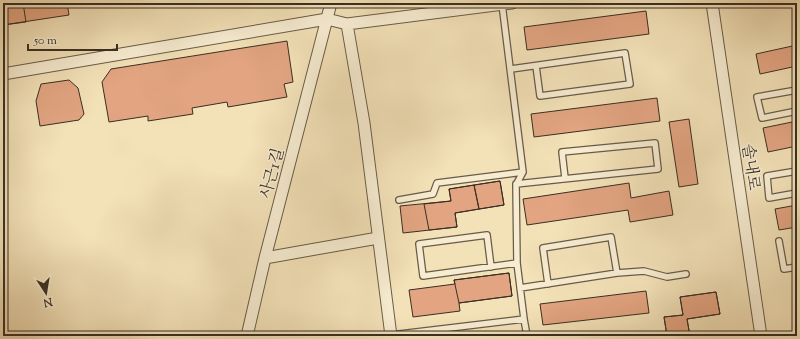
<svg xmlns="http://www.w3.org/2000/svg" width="800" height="339" viewBox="0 0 800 339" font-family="'Sorts Mill Goudy','Noto Serif KR',serif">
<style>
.building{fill:#e2a481;stroke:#392f23}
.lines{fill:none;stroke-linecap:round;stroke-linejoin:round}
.service-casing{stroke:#685c48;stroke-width:8}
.minor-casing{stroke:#685c48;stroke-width:13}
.service{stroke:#f7ecd1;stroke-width:5.5}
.minor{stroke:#f7ecd1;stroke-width:11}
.labels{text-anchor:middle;stroke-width:3;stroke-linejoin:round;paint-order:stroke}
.street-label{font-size:16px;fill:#392f23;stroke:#f7ecd1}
</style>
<rect width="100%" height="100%" fill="#f3e1b8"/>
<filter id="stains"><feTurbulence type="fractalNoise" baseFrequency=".005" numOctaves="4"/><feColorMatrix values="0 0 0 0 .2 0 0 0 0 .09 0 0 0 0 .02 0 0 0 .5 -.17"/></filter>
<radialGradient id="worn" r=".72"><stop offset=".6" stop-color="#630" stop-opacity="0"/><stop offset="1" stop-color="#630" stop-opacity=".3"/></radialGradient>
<path class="building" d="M9 3H67L69 15 3 25V4Z
M23 3 26 22 3 25V4Z
M646 11 649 34 527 50 524 27Z
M287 41 293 82 284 84 287 97 228 107 227 102 192 108 193 114 148 121V116L109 122 102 82 111 69Z
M797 45V66L760 74 756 54Z
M69 80 78 88 84 114 79 120 40 126 36 101 41 84Z
M657 98 660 121 534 137 531 114Z
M689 119 698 184 679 187 669 122Z
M797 121V146L768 152 763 128Z
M500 181 504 205 455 213 457 227 403 233 400 206 451 201 449 189Z
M500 181 504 205 479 209 474 185Z
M629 183 631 198 669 191 673 215 630 222 628 210 527 225 523 199Z
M474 185 479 209 455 213 457 227 429 230 424 204 451 201 449 189Z
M797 205V227L779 230 775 209Z
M509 273 512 296 459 303 460 311 413 317 409 290 455 284 454 280Z
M509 273 512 296 459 303 454 280Z
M646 291 649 313 543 325 540 304Z
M716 292 720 314 687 319 690 336H667L664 317 683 315 680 297Z
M716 292 720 314 687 319 690 336H667L664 317 683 315 680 297Z"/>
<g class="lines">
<g class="service-casing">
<path id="service" d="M511 69 625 53 630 84 540 96 536 66
M797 90 757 97 762 118 797 111
M797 171 767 176 769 198 797 193
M516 184 658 169 655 143 562 152 565 178
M399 200 433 194 437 183 523 172
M779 241 784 269 797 267
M491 267 487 235 419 244 423 276 517 263
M548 284 543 248 611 237 617 273
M520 288 617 273 644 271 667 277 686 274
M524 319 527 336
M391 335 524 319 517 263 516 185 523 172 502 4
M790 336 797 335"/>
</g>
<g class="minor-casing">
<path id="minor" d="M712 3 761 336
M347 24 364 123 391 336
M3 74 327 19 347 24 512 3
M265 258 378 238
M247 336 265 258 331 3"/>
</g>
<use href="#service" class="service"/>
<use href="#minor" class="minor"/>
</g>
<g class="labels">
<g class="street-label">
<text transform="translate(752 167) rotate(82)" y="6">솔내로</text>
<text transform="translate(271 173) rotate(-75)" y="6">사근1길</text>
</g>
</g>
<rect width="800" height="339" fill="none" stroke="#f3e1b8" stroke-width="16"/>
<rect x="4" y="4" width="792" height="331" fill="none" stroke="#392f23" stroke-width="2"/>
<rect x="8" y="8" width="784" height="323" fill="none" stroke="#392f23"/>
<g transform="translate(46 293) rotate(168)" stroke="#f7ecd1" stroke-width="3" paint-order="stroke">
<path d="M0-3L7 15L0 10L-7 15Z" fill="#392f23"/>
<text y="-6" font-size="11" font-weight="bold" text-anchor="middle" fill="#392f23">N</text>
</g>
<path d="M28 44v6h89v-6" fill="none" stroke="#392f23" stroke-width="2"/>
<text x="34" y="44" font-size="12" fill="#392f23" stroke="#f7ecd1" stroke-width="3" paint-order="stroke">50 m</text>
<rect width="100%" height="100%" filter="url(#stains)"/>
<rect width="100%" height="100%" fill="url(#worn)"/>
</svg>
